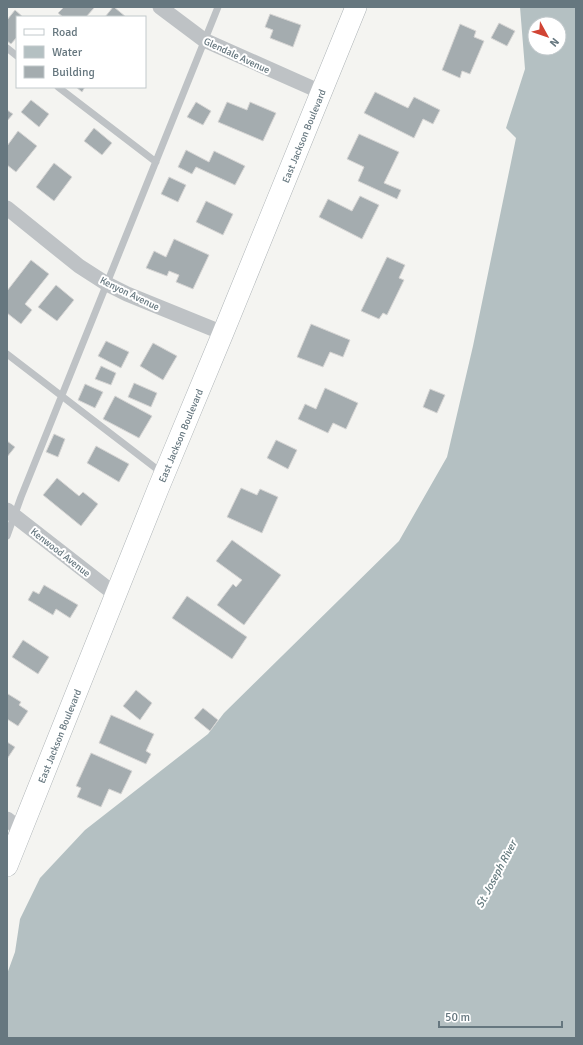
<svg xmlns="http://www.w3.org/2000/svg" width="583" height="1045" viewBox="0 0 583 1045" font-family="Signika,sans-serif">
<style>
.water{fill:#b4c0c2;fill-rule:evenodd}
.building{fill:#a4acaf;stroke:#d6d5d4}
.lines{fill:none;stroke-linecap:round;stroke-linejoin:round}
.secondary-casing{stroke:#aeb4b7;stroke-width:22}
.lane{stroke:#bec2c5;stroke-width:7}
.street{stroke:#bec2c5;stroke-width:15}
.secondary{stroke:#fff;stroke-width:21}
.labels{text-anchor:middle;stroke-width:4;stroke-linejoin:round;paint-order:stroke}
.street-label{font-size:10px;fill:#66777f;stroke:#fff}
.water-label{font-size:11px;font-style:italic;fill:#62787c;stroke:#fff}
</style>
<rect width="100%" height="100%" fill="#f4f4f1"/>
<path class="water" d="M520 7H576V1038H7V974L15 952 20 919 40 878 85 830 208 734 224 713 399 541 447 457 473 346 516 138 506 128 525 69ZM535 24H559V48H535Z"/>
<path class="building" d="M64 7H93L94 8 86 17H63L58 13Z
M113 7H114L126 17H105Z
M15 10 23 17H17V37L11 44 7 41V20Z
M270 14 301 25 293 47 270 38 273 30 265 27Z
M499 23 515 31 507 46 491 38Z
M460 24 476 31 474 37 484 41 470 74 462 71 460 78 442 70Z
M76 87H85L82 92Z
M375 92 408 108 414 97 440 110 433 124 423 119 414 138 364 113Z
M31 100 49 114 39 127 21 112Z
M196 102 211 111 203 125 187 117Z
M227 102 247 110 250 102 276 113 263 141 218 122Z
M7 110 13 114 7 121Z
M94 128 112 143 102 155 84 141Z
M18 131 37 146 16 172 7 165V146Z
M359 134 399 152 384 183 401 190 397 199 358 181 364 167 347 159Z
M186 150 209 162 214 151 245 166 235 185 196 167 192 174 178 167Z
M54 163 72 177 54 201 36 187Z
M169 177 186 185 178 202 161 194Z
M360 196 379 205 362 239 319 217 328 199 352 211Z
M206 201 233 214 223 235 196 222Z
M174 239 209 255 193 289 176 282 179 275 169 271 167 276 146 268 154 251 166 257Z
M387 257 405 265 399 278 404 280 387 315 383 313 379 319 361 311Z
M31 260 49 274 25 304 32 310 21 324 7 313V291Z
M56 285 74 300 57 321 38 307Z
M311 324 350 340 343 357 330 352 323 367 297 357Z
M106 341 129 352 121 368 98 356Z
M153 343 177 356 163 380 140 366Z
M101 366 116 373 111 385 95 379Z
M134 383 157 393 151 407 128 397Z
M85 384 103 392 95 408 78 400Z
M325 388 358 403 346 429 333 423 328 433 298 419 305 404 316 409Z
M430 389 445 395 437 413 423 407Z
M115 396 152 416 139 438 103 419Z
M54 434 65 439 58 457 46 452Z
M276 440 297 450 288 469 267 458Z
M7 441 15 447 7 457Z
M96 446 129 464 119 482 87 463Z
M57 478 79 496 83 492 98 504 81 526 43 495Z
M241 488 257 495 260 489 278 497 262 533 227 517Z
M232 540 281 575 244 625 217 605 233 584 236 587 242 580 216 561Z
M44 585 78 605 70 618 56 609 53 615 28 600 33 591 39 594Z
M187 596 247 637 232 659 172 618Z
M23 640 49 657 38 674 12 657Z
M136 690 152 703 140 720 123 706Z
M8 694 21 702 19 705 28 711 18 726 7 719V696Z
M203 708 218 720 210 731 194 718Z
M111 715 154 734 146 751 151 754 146 764 99 743Z
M7 742 15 747 7 759Z
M91 753 132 771 121 794 109 789 101 807 77 797 81 788 76 786Z"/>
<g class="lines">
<g class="secondary-casing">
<g id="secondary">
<path id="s1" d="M7 866 158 489 223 333 356 7"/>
</g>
</g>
<path class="lane" d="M7 48 17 56
M58 87 156 162
M7 354 162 473
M7 536 21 497 218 7"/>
<path class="street" d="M160 7 204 40 321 92
M7 208 79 266 107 284 127 294 223 333
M7 510 116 595
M7 819 21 830"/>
<use href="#secondary" class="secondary"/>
</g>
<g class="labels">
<g class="street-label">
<text transform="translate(237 55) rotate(25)" y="4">Glendale Avenue</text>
<text dy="4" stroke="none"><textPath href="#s1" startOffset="788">East Jackson Boulevard</textPath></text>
<text transform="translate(130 293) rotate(26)" y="4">Kenyon Avenue</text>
<text dy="4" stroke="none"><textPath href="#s1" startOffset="464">East Jackson Boulevard</textPath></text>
<text transform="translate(61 552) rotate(38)" y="4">Kenwood Avenue</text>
<text dy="4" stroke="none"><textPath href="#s1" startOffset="140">East Jackson Boulevard</textPath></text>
</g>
<g class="water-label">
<text transform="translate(496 874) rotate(-62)" y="4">St. Joseph River</text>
</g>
</g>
<rect width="583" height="1045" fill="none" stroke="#66777f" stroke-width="16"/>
<rect x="16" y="16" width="130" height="72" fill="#ffffff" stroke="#c2c9cc"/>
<rect x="24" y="29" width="20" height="6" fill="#ffffff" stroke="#c2c9cc"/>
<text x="52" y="36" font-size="12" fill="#66777f">Road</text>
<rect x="24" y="46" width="20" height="12" fill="#b4c0c2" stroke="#c2c9cc"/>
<text x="52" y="56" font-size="12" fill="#66777f">Water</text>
<rect x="24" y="66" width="20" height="12" fill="#a4acaf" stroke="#c2c9cc"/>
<text x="52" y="76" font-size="12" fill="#66777f">Building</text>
<g transform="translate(547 36) rotate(130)"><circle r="19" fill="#ffffff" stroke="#c2c9cc"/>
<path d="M0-3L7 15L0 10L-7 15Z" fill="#d14434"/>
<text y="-6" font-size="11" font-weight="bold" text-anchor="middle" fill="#66777f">N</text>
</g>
<path d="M439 1021v6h123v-6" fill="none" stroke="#66777f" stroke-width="2"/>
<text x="445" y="1021" font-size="12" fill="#66777f" stroke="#ffffff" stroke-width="3" paint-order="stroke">50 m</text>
</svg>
